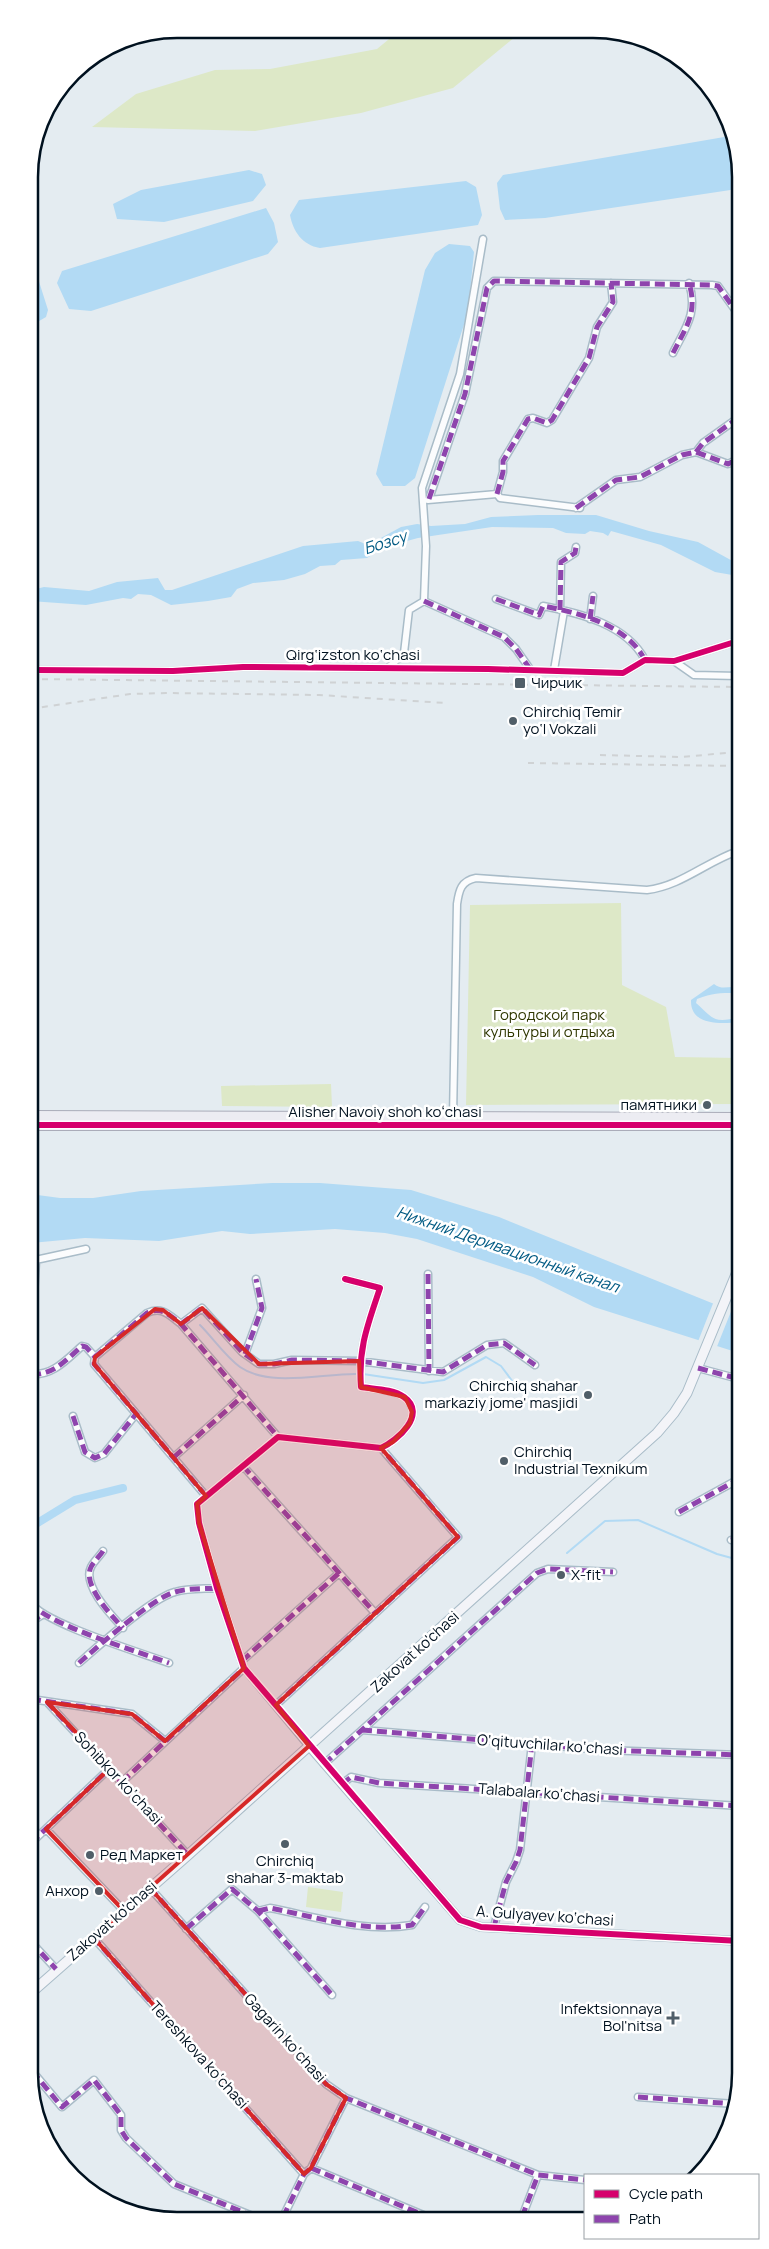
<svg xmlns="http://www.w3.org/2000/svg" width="769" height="2249" viewBox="0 0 769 2249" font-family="Manrope,sans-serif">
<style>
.green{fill:#dde8c7}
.water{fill:#b2daf4}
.pier{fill:#e4ecf1}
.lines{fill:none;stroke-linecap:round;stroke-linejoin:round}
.stream{stroke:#b2daf4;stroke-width:2}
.canal{stroke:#b2daf4;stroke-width:8}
.minor-casing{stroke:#a9bcc8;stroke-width:9}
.tertiary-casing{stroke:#a9bcc8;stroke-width:10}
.secondary-casing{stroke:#a9bcc8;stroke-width:11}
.primary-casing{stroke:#aaacb9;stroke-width:12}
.minor{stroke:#fbfcfd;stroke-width:6}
.tertiary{stroke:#fbfcfd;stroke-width:8}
.secondary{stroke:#f3f4f8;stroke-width:9}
.primary{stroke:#ececf2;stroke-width:10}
.rail{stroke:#cfd2d4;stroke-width:2;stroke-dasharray:6 6;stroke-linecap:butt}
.quiet{stroke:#8e44ad;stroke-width:5;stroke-dasharray:10 5;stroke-linecap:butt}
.cycleway-casing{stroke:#fff;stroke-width:9}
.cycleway{stroke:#d6006c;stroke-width:6}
.marked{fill:#d62828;fill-opacity:0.2;stroke:#d62828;stroke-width:4;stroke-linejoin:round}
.poi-dot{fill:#505e68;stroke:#fff;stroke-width:2}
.labels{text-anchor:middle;stroke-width:5;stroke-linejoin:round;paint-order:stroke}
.street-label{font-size:15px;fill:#00111f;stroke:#fff}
.poi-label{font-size:15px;fill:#00111f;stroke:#fff;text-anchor:start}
.park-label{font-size:15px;fill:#2f3700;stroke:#fff}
.water-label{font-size:16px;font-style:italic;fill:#005a83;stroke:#fff}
.rim{fill:none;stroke:#00111f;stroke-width:2.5}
</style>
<rect width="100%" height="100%" fill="#e4ecf1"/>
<path class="green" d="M400 30 521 32 453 88 361 113 255 131 92 127 136 94 215 70 270 69 377 49Z
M621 903 622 985 666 1007 675 1057 739 1058V1104L466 1105 470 905Z
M331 1084 332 1107 222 1106 221 1086Z
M308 1887 343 1892 341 1912 306 1907Z"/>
<path class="water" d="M730 136 737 147V189L545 218 505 220 500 209 497 183 503 175Z
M249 170 262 174 266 185 253 201 164 222 117 219 113 204 141 190Z
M466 181 476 187 482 215 478 225 320 248C302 245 293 231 290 215L299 200Z
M266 208 274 223 278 242 268 254 91 311 69 309 57 283 62 271Z
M449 244 470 246 474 252 468 312 415 478 405 486H383L376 474 425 270 435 253Z
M36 272 48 310 46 317 29 327V274Z
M538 515H596L649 531 698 542 738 564V576L715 572 661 545 611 531 608 536 603 533 590 531 585 534 566 533 553 528 492 527 418 538 385 547 367 558 341 560 335 565 320 566 305 574 284 580 253 583 237 589 231 597 208 601 171 605 151 595 138 594 131 599 123 598 86 605 30 601V587L36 589 44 587 89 591 117 582 158 578 165 590H172L303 546 358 541 368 545 401 527 417 524 431 526 465 524 491 517Z
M714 984C722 991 730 985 738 988V997L735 993C719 993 713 993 697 999L696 1003C713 1018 713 1024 739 1017V1022C722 1024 690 1026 691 1000Z
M272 1183H320L411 1190 499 1217 739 1314V1353L594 1307 533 1277 417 1239 385 1233 335 1229 250 1234 222 1231 159 1241 85 1238 31 1243 30 1194 60 1198H93L141 1191Z"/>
<path class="pier" d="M714 1301 732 1309 716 1349 697 1344Z"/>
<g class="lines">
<path class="stream" d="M200 1325C213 1338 225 1356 240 1367 270 1388 323 1373 358 1374
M363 1374 423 1383 444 1380 486 1357 501 1366 513 1382
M567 1553 605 1521 638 1520 717 1554 739 1560"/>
<path class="canal" d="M31 1527 75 1500 123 1488"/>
<g class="minor-casing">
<path id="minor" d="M673 353C686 327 698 313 689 283
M696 452 703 443 738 418
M497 494 503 472V461L528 419 533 418 547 423 552 420 589 358 597 327 613 302 611 283
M429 499 465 394 487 288 494 281 712 285 718 286 738 314
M428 500 497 494 500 498 580 508
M576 508 616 480 640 477 682 455 696 452 728 464 738 459
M496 599 539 615 543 606C580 613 627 625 645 660
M424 601 426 546 422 488 460 374 483 239
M424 601 504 637 516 649 530 669
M560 610 561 562 575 553 576 547
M590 619 593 596
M674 661 694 675 738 676
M388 668 404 653 409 610 424 601
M30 670 173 671 243 667 488 669 623 673 645 660 674 661 738 641
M554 670 564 611
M453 1117 457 904C459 890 461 881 476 878L647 890C681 886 706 862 738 851
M31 1261 86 1249
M428 1274 429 1371
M31 1301 34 1295 36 1261
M181 1324 202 1308 242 1352 259 1364H274L292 1360 359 1361 443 1372 487 1345 504 1343 535 1365
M245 1354 262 1308 256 1279
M698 1368 739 1379
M31 1374C53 1376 67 1359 82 1346L86 1347 95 1357
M73 1416 85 1452 95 1458 104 1454 136 1414
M174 1457 244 1395
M243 1466 375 1613
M206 1496 94 1364 95 1357 147 1313C162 1306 169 1315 181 1324L278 1437
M679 1512 739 1479
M731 1540 739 1538
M103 1551C100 1556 94 1561 91 1567 82 1585 111 1615 123 1628
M31 1602C39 1622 145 1654 169 1663
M31 1622 42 1615
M242 1661 339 1573
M79 1663C97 1647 154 1597 175 1592 188 1588 204 1589 217 1588
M31 1699 132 1714 165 1741
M47 1702 188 1855
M276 1705 458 1537 381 1448
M362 1730 604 1750 740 1755
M309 1746 244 1668 217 1588 199 1523 197 1504 278 1437 381 1448C397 1441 428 1414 404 1397 393 1389 374 1389 361 1387 358 1348 368 1324 380 1288L345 1279
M324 1764 537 1573 548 1569 613 1572
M122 1782 244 1668
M342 1784 351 1777 379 1783 740 1806
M46 1829 124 1911
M31 1843 110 1768
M150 1888 326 2084 346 2098 538 2175 585 2180
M258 1911 270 1908C316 1917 365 1933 412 1925L425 1907
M494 1927 506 1882 516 1862 520 1850 532 1744
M186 1929 232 1889 258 1911 332 1995
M93 1937 304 2174
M31 1942 56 1969
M32 2071 62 2107 94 2080 121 2115V2130L126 2138 174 2184 255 2217
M638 2097 735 2104
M311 2168 428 2217
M283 2217 304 2174 311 2168 346 2098
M522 2217 538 2175"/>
</g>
<g class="tertiary-casing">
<path id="tertiary" d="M309 1746 460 1920 481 1927 740 1941"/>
</g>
<g class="secondary-casing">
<path id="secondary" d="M32 1992 188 1855 657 1433 674 1413 687 1393 739 1267"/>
</g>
<g class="primary-casing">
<path id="primary" d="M30 1116 739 1118
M30 1125H739"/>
</g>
<use href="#minor" class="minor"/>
<use href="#tertiary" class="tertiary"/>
<use href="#secondary" class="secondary"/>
<use href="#primary" class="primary"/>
<path class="rail" d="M30 679 738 687
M30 709 130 694 166 693 319 695 446 703
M600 755 680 757 727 753
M528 763 738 766"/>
<path class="quiet" d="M673 353C686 327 698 313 689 283
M696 452 703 443 738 418
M497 494 503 472V461L528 419 533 418 547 423 552 420 589 358 597 327 613 302 611 283
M429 499 465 394 487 288 494 281 712 285 718 286 738 314
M576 508 616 480 640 477 682 455 696 452 728 464 738 459
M496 599 539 615 543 606C580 613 627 625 645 660
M424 601 504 637 516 649 530 669
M560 610 561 562 575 553 576 547
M590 619 593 596
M428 1274 429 1371
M31 1301 34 1295 36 1261
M181 1324 202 1308 242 1352 259 1364H274L292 1360 359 1361 443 1372 487 1345 504 1343 535 1365
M245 1354 262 1308 256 1279
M698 1368 739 1379
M31 1374C53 1376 67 1359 82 1346L86 1347 95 1357
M73 1416 85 1452 95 1458 104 1454 136 1414
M174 1457 244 1395
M243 1466 375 1613
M206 1496 94 1364 95 1357 147 1313C162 1306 169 1315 181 1324L278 1437
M679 1512 739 1479
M731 1540 739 1538
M103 1551C100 1556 94 1561 91 1567 82 1585 111 1615 123 1628
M31 1602C39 1622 145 1654 169 1663
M31 1622 42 1615
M242 1661 339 1573
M79 1663C97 1647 154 1597 175 1592 188 1588 204 1589 217 1588
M31 1699 132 1714 165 1741
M47 1702 188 1855
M276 1705 458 1537 381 1448
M362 1730 604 1750 740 1755
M324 1764 537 1573 548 1569 613 1572
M122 1782 244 1668
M342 1784 351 1777 379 1783 740 1806
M31 1843 110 1768
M150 1888 326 2084 346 2098 538 2175 585 2180
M258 1911 270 1908C316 1917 365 1933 412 1925L425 1907
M494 1927 506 1882 516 1862 520 1850 532 1744
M186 1929 232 1889 258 1911 332 1995
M93 1937 304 2174
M31 1942 56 1969
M32 2071 62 2107 94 2080 121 2115V2130L126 2138 174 2184 255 2217
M638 2097 735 2104
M311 2168 428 2217
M283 2217 304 2174 311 2168 346 2098
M522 2217 538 2175"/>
<g class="cycleway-casing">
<path id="cycleway" d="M30 670 173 671 243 667 488 669 623 673 645 660 674 661 738 641
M30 1125H739
M345 1279 380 1288C368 1324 358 1348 361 1387 374 1389 393 1389 404 1397 428 1414 397 1441 381 1448L278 1437 197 1504 199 1523 217 1588 244 1668 460 1920 481 1927 740 1941"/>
</g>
<use href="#cycleway" class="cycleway"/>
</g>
<path class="marked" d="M202 1308 259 1364 359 1361 361 1387 405 1397 412 1412 410 1423 393 1442 381 1448 458 1537 276 1705 309 1746 150 1888 326 2084 346 2098 311 2168 304 2174 93 1937 124 1911 46 1829 110 1768 47 1702 132 1714 165 1741 244 1668 199 1523 197 1504 206 1496 94 1364 95 1357 155 1309 163 1310 181 1324Z"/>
<g class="poi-dot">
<rect x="514" y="677" width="12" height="12" rx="2.5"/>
<circle cx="513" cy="721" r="5"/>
<circle cx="707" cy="1105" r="5"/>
<circle cx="588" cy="1395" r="5"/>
<circle cx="504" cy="1461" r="5"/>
<circle cx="561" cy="1575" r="5"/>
<circle cx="285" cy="1844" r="5"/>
<circle cx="90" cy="1855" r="5"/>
<circle cx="99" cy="1891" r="5"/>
<path d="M670.5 2010.5h5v5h5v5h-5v5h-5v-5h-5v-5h5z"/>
</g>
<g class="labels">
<g class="street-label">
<text x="353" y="660">Qirg‘izston ko‘chasi</text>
<text x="385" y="1117">Alisher Navoiy shoh koʻchasi</text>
<text transform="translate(415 1652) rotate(-42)" y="5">Zakovat ko'chasi</text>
<text transform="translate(550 1745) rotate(4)" y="5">O‘qituvchilar ko‘chasi</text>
<text transform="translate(118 1778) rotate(47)" y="5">Sohibkor ko‘chasi</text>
<text transform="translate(539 1793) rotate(4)" y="5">Talabalar ko‘chasi</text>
<text transform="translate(545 1916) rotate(4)" y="5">A. Gulyayev ko‘chasi</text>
<text transform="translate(112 1921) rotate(-41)" y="5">Zakovat ko'chasi</text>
<text transform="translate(285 2038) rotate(48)" y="5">Gagarin ko‘chasi</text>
<text transform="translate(199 2055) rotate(48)" y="5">Tereshkova ko‘chasi</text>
</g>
<g class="poi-label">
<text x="531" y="688">Чирчик</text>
<text x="523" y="717">Chirchiq Temir<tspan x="523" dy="17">yo‘l Vokzali</tspan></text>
<text x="697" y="1110" text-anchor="end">памятники</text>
<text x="578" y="1391" text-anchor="end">Chirchiq shahar<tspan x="578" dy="17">markaziy jome' masjidi</tspan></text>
<text x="514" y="1457">Chirchiq<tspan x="514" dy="17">Industrial Texnikum</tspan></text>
<text x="571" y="1580">X-fit</text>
<text x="100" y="1860">Ред Маркет</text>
<text x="285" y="1866" text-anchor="middle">Chirchiq<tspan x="285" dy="17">shahar 3-maktab</tspan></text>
<text x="89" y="1896" text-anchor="end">Анхор</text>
<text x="662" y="2014" text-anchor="end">Infektsionnaya<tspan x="662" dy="17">Bol'nitsa</tspan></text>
</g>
<g class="park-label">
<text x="549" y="1020">Городской парк<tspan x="549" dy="17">культуры и отдыха</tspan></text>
</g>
<g class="water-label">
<text transform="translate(385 542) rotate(-18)" y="6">Бозсу</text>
<text transform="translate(508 1249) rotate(19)" y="6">Нижний Деривационный канал</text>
</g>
</g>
<path d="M0 0H769V2249H0ZM177 38H593A139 139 0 0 1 732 177V2073A139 139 0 0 1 593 2212H177A139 139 0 0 1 38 2073V177A139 139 0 0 1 177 38Z" fill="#fff" fill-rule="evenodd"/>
<path class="rim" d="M177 38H593A139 139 0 0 1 732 177V2073A139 139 0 0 1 593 2212H177A139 139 0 0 1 38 2073V177A139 139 0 0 1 177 38Z"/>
<rect x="584" y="2174" width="175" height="65" fill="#ffffff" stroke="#99a0a5"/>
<rect x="594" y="2190" width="25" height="8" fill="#d6006c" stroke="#99a0a5"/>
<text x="629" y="2199" font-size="15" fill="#00111f">Cycle path</text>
<rect x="594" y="2215" width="25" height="8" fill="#8e44ad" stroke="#99a0a5"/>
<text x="629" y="2224" font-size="15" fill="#00111f">Path</text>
</svg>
